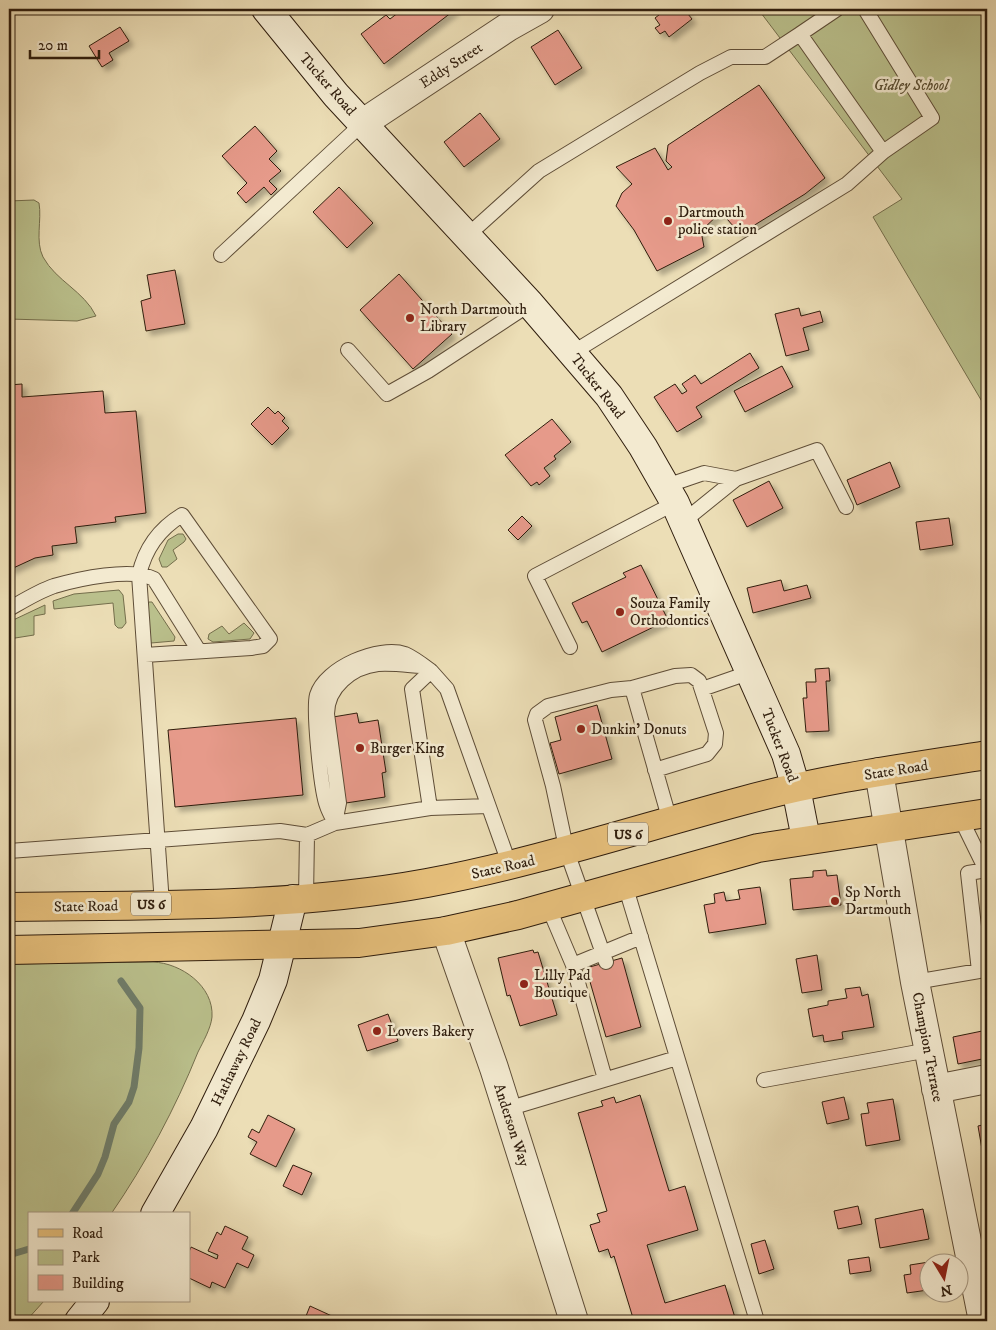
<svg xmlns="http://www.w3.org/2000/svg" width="996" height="1330" viewBox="0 0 996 1330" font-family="'IM FELL DW Pica',serif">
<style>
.green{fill:#bac08c;stroke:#746e4c}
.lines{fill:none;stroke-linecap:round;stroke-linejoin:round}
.stream{stroke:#6f7d6a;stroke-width:7}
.building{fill:#e69a8a;stroke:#2f1d0d;filter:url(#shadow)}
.service-casing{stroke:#5e4d37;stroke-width:16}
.minor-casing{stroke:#5e4d37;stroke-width:30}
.secondary-casing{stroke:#2f1d0d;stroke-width:30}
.primary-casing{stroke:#2f1d0d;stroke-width:30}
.service{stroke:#f3ead0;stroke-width:14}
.minor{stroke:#f3ead0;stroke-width:28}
.secondary{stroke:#f3ead0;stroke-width:28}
.primary{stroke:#e6bf7b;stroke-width:28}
.poi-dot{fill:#8f2418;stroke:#f3ead0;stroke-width:2}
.labels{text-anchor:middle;stroke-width:5;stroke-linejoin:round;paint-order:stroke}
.shield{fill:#f3ead0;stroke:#6a5a48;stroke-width:1}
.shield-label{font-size:14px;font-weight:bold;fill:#2f1d0d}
.street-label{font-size:15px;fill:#2f1d0d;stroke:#f3ead0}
.park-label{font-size:15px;font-style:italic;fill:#594e33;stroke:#f3ead0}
.poi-label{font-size:15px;fill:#2f1d0d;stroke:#f3ead0;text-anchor:start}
</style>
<defs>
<filter id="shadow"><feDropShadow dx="4.5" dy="4.5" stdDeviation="2.5" flood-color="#0004"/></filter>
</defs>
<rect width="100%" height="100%" fill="#ecdeb6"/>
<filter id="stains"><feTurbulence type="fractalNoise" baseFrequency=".004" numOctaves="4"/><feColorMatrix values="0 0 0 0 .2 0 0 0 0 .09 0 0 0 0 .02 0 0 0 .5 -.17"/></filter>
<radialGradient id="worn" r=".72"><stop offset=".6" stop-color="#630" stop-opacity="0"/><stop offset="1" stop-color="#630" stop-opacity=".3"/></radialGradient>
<path class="green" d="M758 9H987V410L873 217 902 199Z
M34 200 39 203C42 220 35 241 43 257 56 281 84 291 96 316L77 321 9 319V201Z
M178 534H183L186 539 184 542 173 550 177 559 167 567H162L159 559 168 540Z
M119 590 123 595 126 623 122 628H118L115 625 113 603 54 609 53 601 74 594Z
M149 602H152L175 637 174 641 151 643 149 641 147 605Z
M45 605V614L34 616V635L9 639V622Z
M244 623 254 633 250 639 213 642 208 639 209 634 222 626 229 634Z
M153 962C181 963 214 986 212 1017 211 1028 203 1042 198 1052 175 1109 146 1163 111 1214H29V1301H44L26 1321H9V964Z"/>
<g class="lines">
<path class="stream" d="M72 1214 98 1174 105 1157 114 1124 129 1102 134 1087 139 1048 140 1008 121 981
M9 1255 29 1249"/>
</g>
<path class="building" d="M403 9H456L384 64 361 34 386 15 390 19Z
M662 9H684L692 19 669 37 665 31 660 34 655 28 660 25 655 18 664 11Z
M120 27 129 41 109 53 113 60 102 67 89 46Z
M558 30 582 68 555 85 531 47Z
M759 85 825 178 805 194 740 234 721 212 701 231 704 247 657 271 634 230 616 206 622 193 632 184 616 167 655 148 668 170 672 167 666 161 668 145Z
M480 113 500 139 464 167 444 142Z
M255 126 277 151 269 159 281 171 269 181 277 189 271 195 264 187 246 203 237 193 247 183 222 156Z
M339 187 373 223 347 248 313 212Z
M175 270 185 324 146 331 141 301 151 298 147 275Z
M399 274 452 334 413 369 360 310Z
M799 308 801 316 820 311 823 322 803 328 809 350 786 356 775 314Z
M750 353 759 368 696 407 702 417 677 432 654 397 675 384 682 394 687 391 682 384 695 375 701 384Z
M782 366 793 387 745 412 734 391Z
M22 384V397L103 391 105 413 136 411 146 513 115 517 116 522 75 527 77 543 52 546 53 555 35 558 9 570V385Z
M268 407 275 414 278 411 285 418 282 421 289 428 272 445 251 424Z
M552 419 571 442 554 456 556 459 544 468 550 476 539 485 537 482 531 486 505 455Z
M890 462 900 487 857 505 847 480Z
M769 481 783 508 747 527 733 500Z
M522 516 532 526 518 540 508 530Z
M949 518 953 545 920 550 916 522Z
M641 565 668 620 602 652 587 621 582 623 572 603 626 577 623 573Z
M781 580 784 591 807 585 811 598 753 613 747 588Z
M829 668 830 681H826L829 731 806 732 803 698H807L806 682H816L815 669Z
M597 705 612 759 559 774 550 743 561 740 555 717Z
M357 713 359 723 378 720 386 772 382 773 385 797 346 803 333 717Z
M296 718 303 795 175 807 168 730Z
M826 870 827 876 837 875 841 905 793 910 790 879 813 877V871Z
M760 887 766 924 709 933 704 905 715 903 714 894 724 892 726 901 740 899 738 890Z
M533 950 534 953 538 952 557 1015 520 1026 510 995 507 996 498 958Z
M817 955 822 990 802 993 796 959Z
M622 958 641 1027 606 1037 586 968Z
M860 987 862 996 868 994 874 1027 842 1032 843 1039 824 1042 823 1035 813 1037 808 1009 828 1005V1001L847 998 845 989Z
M388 1014 398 1041 367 1051 358 1025Z
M987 1030V1058L958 1064 953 1037Z
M640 1095 669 1191 685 1186 698 1230 647 1245 665 1303 725 1285 736 1321H621L633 1318 614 1256 611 1258 608 1249 599 1252 590 1225 600 1222 597 1214 607 1211 578 1113 603 1106 601 1101 614 1097 616 1103Z
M844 1097 849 1119 827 1124 822 1102Z
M893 1099 900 1140 866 1146 861 1114 869 1113 867 1103Z
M268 1115 295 1129 276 1167 250 1154 257 1142 248 1137 252 1129 259 1133Z
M985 1115H987V1160L984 1161 978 1126 987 1124Z
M293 1165 312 1173 302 1195 283 1186Z
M858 1206 862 1224 838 1229 834 1211Z
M923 1209 929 1239 880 1248 875 1219Z
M225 1226 248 1237 242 1249 254 1255 248 1268 237 1263 225 1288 212 1282 210 1288 189 1278V1252L191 1247 217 1259 218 1255 208 1251 217 1232 221 1235Z
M765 1240 774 1269 759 1274 751 1244Z
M869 1257 871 1271 850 1274 848 1260Z
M929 1262 928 1290 907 1293 904 1275 911 1274 910 1265Z
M310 1306 334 1317 333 1321H304Z"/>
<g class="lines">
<g class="service-casing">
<path id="service" d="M865 9 932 118 883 152
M800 34 837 9
M468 235 539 171 700 73 731 57H765L800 34 883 152 847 184 572 353
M221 255 363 123
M348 350 387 394 428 371 530 304
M736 479 817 450 846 507
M666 486 704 473 736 479 684 521
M9 609C23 601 39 591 54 586 78 579 132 567 154 579L199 651
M570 647 535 576 675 503
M145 655 251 648 263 646 270 639 182 515C159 529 145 548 139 575L162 904
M702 689 751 672
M655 770 707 754 715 744 716 733 699 681 691 675 675 676 632 688 670 821
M430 808 412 689 431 671 447 689 510 866
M960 817 986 870
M335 823C332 817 329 812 327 806 321 791 313 709 317 695 325 668 379 645 405 654 414 658 423 665 431 671
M335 823 339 803 327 714C327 687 352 667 378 664 392 663 407 665 421 666
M9 851 280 831 307 835 335 823 430 808 488 806
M625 885 757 1321
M306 898 307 835
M548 906 573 965 605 1079
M606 962 567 852 553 786 535 720 537 714 548 706 611 690 632 688
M573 965 641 937
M915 982 979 971 968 873 987 870
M764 1080 929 1050
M507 1109 677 1058"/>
</g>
<g class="minor-casing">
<path id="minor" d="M363 123 508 27 540 9
M879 772 915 982 983 1321
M446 931 494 1068 574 1321
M936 1089 987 1079"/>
</g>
<g class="secondary-casing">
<path id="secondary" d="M266 9 336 95 530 304 609 396 643 447 675 503 786 754 796 788 806 839
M155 1214 204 1128 256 1021 273 980 293 899
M79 1321 95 1301"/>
</g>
<g class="primary-casing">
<path id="primary" d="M9 907C148 905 290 908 427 883 534 863 637 829 742 801 822 779 905 768 987 755
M9 950 359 943 446 931 518 915 758 848 987 813"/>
</g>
<use href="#service" class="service"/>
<use href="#minor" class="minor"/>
<use href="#secondary" class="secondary"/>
<use href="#primary" class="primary"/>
</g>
<g class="poi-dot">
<circle cx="668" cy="221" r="5"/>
<circle cx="410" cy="318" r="5"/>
<circle cx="620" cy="612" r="5"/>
<circle cx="581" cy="729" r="5"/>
<circle cx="360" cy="748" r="5"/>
<circle cx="835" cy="901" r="5"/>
<circle cx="524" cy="984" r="5"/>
<circle cx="377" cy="1031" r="5"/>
</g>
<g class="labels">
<g class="shield">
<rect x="608" y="822.5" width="40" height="23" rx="4"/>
<rect x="131" y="892.5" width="40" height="23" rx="4"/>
</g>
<g class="shield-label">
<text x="628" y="839">US 6</text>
<text x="151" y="909">US 6</text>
</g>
<g class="street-label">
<text transform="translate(451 65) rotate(-33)" y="5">Eddy Street</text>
<text transform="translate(328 84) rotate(49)" y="5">Tucker Road</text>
<text transform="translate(598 386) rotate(52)" y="5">Tucker Road</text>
<text transform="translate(780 745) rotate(69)" y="5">Tucker Road</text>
<text transform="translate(896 770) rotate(-9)" y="5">State Road</text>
<text transform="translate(503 867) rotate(-13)" y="5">State Road</text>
<text transform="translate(86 906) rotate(-1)" y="5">State Road</text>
<text transform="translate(928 1047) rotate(79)" y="5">Champion Terrace</text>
<text transform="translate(236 1062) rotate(-64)" y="5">Hathaway Road</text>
<text transform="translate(512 1125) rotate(72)" y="5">Anderson Way</text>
</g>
<g class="park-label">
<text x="911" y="90">Gidley School</text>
</g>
<g class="poi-label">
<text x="678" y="217">Dartmouth<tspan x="678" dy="17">police station</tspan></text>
<text x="420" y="314">North Dartmouth<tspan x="420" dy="17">Library</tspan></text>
<text x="630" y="608">Souza Family<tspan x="630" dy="17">Orthodontics</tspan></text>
<text x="591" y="734">Dunkin' Donuts</text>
<text x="370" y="753">Burger King</text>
<text x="845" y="897">Sp North<tspan x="845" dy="17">Dartmouth</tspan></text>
<text x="534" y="980">Lilly Pad<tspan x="534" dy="17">Boutique</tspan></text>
<text x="387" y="1036">Lovers Bakery</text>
</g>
</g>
<rect width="996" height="1330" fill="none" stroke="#ecdeb6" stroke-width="30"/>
<rect x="10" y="10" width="976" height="1310" fill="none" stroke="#2f1d0d" stroke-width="2.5"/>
<rect x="15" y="15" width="966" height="1300" fill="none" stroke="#2f1d0d"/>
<rect x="28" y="1212" width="162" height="90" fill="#f3ead0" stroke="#a59882"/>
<rect x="38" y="1229" width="25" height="8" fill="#e6bf7b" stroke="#a59882"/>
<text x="72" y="1238" font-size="15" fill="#2f1d0d">Road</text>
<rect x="38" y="1250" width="25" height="15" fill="#bac08c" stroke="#a59882"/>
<text x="72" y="1262" font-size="15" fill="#2f1d0d">Park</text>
<rect x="38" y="1275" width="25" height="15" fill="#e69a8a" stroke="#a59882"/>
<text x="72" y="1288" font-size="15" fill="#2f1d0d">Building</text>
<g transform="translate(944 1278) rotate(170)"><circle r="24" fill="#f3ead0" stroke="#a59882"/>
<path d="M0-4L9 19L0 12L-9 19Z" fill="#8f2418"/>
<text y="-8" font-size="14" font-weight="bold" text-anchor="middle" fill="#2f1d0d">N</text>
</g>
<path d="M30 50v8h69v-8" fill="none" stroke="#2f1d0d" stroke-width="2.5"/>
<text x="38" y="50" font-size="15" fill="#2f1d0d" stroke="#f3ead0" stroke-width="4" paint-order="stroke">20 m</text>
<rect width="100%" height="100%" filter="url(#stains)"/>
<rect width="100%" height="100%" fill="url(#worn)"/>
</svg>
